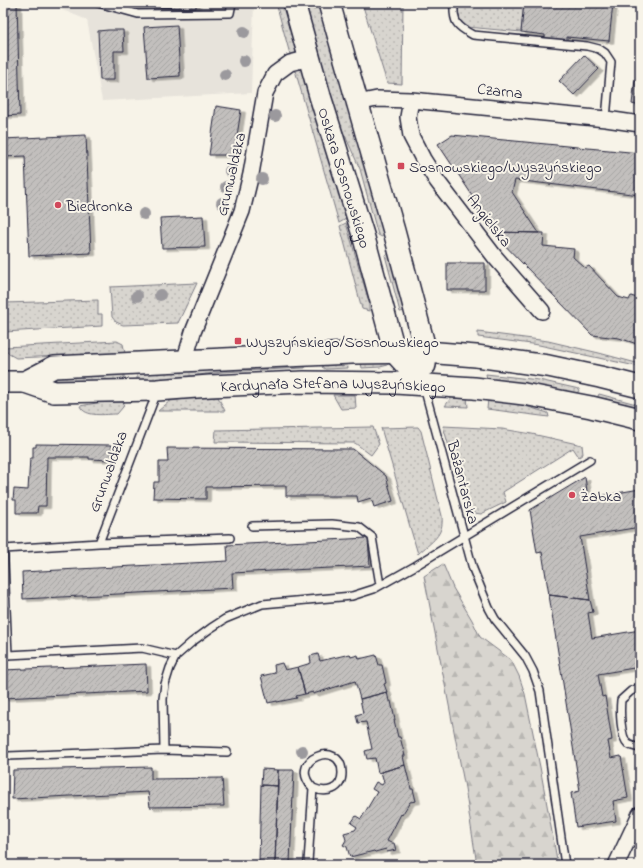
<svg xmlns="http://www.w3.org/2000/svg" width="643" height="868" viewBox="0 0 643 868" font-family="'Indie Flower',sans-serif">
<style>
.built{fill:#e7e3db}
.green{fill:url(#green-dots);stroke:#7d7c85}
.forest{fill:url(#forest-firs);stroke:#7d7c85}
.building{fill:url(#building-hatch);stroke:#22223b;filter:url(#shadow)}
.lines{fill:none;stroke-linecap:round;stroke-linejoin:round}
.lane-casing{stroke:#22223b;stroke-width:10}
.street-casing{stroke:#22223b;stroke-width:18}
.secondary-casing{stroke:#22223b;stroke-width:24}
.lane{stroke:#f7f3e8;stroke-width:7}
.street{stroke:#f7f3e8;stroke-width:15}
.secondary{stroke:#f7f3e8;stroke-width:21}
.tree{fill:#9b999d}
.poi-dot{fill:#d1495b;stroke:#f7f3e8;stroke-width:1.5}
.labels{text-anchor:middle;stroke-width:4;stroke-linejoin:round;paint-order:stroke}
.street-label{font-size:16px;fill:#22223b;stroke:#f7f3e8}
.poi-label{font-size:16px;fill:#22223b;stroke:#f7f3e8;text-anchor:start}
</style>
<defs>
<pattern id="green-dots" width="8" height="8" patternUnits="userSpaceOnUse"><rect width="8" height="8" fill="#d8d5cf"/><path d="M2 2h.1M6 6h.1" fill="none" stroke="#b9b7b3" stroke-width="1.8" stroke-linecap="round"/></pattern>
<pattern id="forest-firs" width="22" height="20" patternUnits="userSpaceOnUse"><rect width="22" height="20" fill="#d8d5cf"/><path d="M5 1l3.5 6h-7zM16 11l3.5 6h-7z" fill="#b9b7b3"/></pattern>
<pattern id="building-hatch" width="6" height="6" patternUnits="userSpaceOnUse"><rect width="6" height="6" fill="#c2bfbd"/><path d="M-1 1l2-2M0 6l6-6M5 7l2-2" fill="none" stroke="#a6a4a3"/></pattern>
<filter id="shadow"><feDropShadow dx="4.5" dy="2.5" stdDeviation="0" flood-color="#0004"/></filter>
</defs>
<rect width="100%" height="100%" fill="#f7f3e8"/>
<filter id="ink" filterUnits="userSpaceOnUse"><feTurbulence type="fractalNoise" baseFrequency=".025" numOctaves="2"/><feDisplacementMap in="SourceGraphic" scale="8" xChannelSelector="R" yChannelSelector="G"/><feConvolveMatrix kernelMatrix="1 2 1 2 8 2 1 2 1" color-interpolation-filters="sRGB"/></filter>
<g filter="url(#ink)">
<path class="built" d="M58 3H254L251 93 102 101 87 20 58 8Z"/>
<path class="green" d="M276 3H283L299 55 291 58Z
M304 3H318L384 234 382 237 378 235 360 169 338 120Z
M362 3H403L402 84 387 83Z
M459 3H524L521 32 467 27C457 21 458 14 459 3Z
M302 68 346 219 339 223 295 70Z
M346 223 369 302V311L362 309 340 226Z
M390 253 406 311 400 312 385 255Z
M197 283 178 323 123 325 116 322 112 317 110 287Z
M98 300V314H102V326L5 332V303Z
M478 332 548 341 599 353 640 364V367L539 345 478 337Z
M117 341 123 344 125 353 16 358 9 354 5 347Z
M387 362 388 365 380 367 362 368 361 363Z
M347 363 348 368 325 369 322 367 324 364Z
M306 365 305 368 222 372 159 380H137V372Z
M124 372V380L53 383V377Z
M486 374 539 380 579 389V390L577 394 487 379Z
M599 394 640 405V410L597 398Z
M333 395H355L356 408 341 409Z
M218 397 225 411H158L170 401 193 398Z
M467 397 468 407 445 406 451 398Z
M488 399 509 401 548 413 549 417 487 409Z
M102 402H124L123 407 117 414C106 414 85 418 80 406Z
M443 426 502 429 532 434 582 445 583 454 579 457 573 448 503 492 506 502 481 514 468 512Z
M373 427 379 444 371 455 355 443 215 442 216 430Z
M418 427 421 431 442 516C444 536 432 541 418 554L381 428Z"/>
<path class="forest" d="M443 564 453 588 472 620 480 637 511 660 519 676 525 694 540 767 558 865H477L465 788 424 576Z"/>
<path class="building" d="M3 3H17L20 115 3 116Z
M131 3H196V8L131 7Z
M524 3H613L609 41 567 37V40L545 38V35L521 32Z
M177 25 180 76 148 78 144 27Z
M108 30H123L124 51H114V80H100L98 31Z
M584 55 599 69 574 95 559 81Z
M635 80 640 81V106L632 104Z
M216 106 241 110 234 155H209Z
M86 135 91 253 29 256 25 156 3 157V139Z
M452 135 640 153V195L515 180 512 192 539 233 492 232 470 198 472 195 438 144Z
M203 216 205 247 162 248 160 218Z
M492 232 544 233 543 246 574 249 573 257 585 268 589 266 618 297 629 300 631 296 640 299V345L619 338 592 335Z
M447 263H485V290H447Z
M36 444 112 445V460L89 459V457H47L46 506H38L37 513H16V500H13L14 489 28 490 30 458H33V447H36Z
M167 448 353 449 386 476 393 501 374 507 371 498 358 502 357 496H286V486L206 487V499L153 498 154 482H159V462H168Z
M585 477 588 498 640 489V527L580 537 590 600 549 595 542 552 537 553 530 510Z
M368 538 370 566 232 573 233 588 23 599 22 572 228 561 227 545Z
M549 595 590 600 593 612 588 613 592 638 640 630V667L598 674 602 697 605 696 612 740 608 741 611 758 621 756 628 798 613 801 616 821 576 827 571 793 580 791Z
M318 654 320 661 350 654 351 657 358 655 359 659 376 655 379 665H382L386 683 384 684 387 692 360 699 355 681 313 694V692L305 694 298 667 311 663 310 656Z
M282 663 285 670 298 667 305 694 296 696 297 698 277 702V701L268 703 261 676 275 673 274 665Z
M146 664 147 691 3 698V670Z
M387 692 389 701H391L395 720H394L398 737H400L405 756H403L405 765 378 773 375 758 367 759 365 751 372 749 366 722 358 723 356 715 363 713 360 699Z
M405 765 411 789H413L416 801 410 802 402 815 401 814 387 841 391 843H394L396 850 387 852 386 849 375 852 374 851 350 857 347 847 343 845 346 840 344 833 355 830 357 827 351 823 356 816 361 819 377 792 372 789 376 782 382 785 384 782 381 772Z
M151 767V779L222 778 224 806 150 807 148 792 12 799 13 770Z
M262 769 278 770V786L261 785Z
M278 770H294L290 863H275Z
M261 785 278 786 275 863 259 862Z"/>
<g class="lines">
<g class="lane-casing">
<path id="lane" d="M98 3 138 14 230 13 232 3
M454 3C453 22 456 26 473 35L587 46 599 49 605 53 611 62 606 119
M424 387 473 569 489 608 495 619 525 656 533 671 540 691 565 865
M252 526 332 524 359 527 372 537 380 585
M3 539 8 655 142 648 176 656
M99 543 157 392
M4 549 99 543 230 538
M640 687 631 691 621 700C620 710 620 737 628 744 631 746 636 747 640 748
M164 750 163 699 165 684 170 668 176 656 192 642 211 628 225 619 262 604 352 596 374 589 415 566 590 460
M8 756 164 750 227 752
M310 865 308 862 313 788C285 759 342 738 342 773 342 790 326 794 313 788"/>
</g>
<g class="street-casing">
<path id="street" d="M411 100 408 117 411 136 423 159 437 181 495 257 542 311
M357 103 377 99 411 100 606 119 640 124
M184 362 193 332 242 211 251 174 265 93 275 74 290 63 310 58
M616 865 640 814"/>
</g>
<g class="secondary-casing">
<g id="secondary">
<path id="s1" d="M294 3 320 96 364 238 395 353 424 385"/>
<path d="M329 3 394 231 426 352 425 365"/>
<path id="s2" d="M3 382H25L54 392 157 390 210 386 304 382 395 383 474 388 524 394 591 407 640 419"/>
<path d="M25 382 54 367 352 353 426 352 476 356 548 366 600 377 640 387"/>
</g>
</g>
<use href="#lane" class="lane"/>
<use href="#street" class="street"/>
<use href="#secondary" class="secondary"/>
</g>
<g class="tree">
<circle cx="244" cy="32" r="6"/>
<circle cx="244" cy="61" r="6"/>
<circle cx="225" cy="75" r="6"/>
<circle cx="275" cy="116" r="6"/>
<circle cx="230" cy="171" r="6"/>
<circle cx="262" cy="179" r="6"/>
<circle cx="226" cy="187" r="6"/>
<circle cx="222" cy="203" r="6"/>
<circle cx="144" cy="214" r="6"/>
<circle cx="160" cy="295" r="6"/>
<circle cx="137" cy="296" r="6"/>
<circle cx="302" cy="751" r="6"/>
</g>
</g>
<g class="poi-dot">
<rect x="397" y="162" width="8" height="8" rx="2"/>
<circle cx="58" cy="205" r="4"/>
<rect x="234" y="337" width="8" height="8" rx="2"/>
<circle cx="572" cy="495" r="4"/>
</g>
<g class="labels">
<g class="street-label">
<text transform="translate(500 90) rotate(6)" y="6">Czarna</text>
<text transform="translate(230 174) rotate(-77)" y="6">Grunwaldzka</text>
<text dy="6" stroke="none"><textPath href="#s1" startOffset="182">Oskara Sosnowskiego</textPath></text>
<text transform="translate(490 220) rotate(52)" y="6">Angielska</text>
<text dy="6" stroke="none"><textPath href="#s2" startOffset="332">Kardynała Stefana Wyszyńskiego</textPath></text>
<text transform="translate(107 471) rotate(-70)" y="6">Grunwaldzka</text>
<text transform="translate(464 482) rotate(75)" y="6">Bażantarska</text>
</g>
<g class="poi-label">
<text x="409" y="172">Sosnowskiego/Wyszyńskiego</text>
<text x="66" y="211">Biedronka</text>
<text x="246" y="347">Wyszyńskiego/Sosnowskiego</text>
<text x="580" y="501">Żabka</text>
</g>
</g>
<rect width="643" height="868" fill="none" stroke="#f7f3e8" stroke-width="16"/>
<rect x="8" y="8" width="627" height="852" fill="none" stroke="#22223b" stroke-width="1.5" filter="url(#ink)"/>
</svg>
